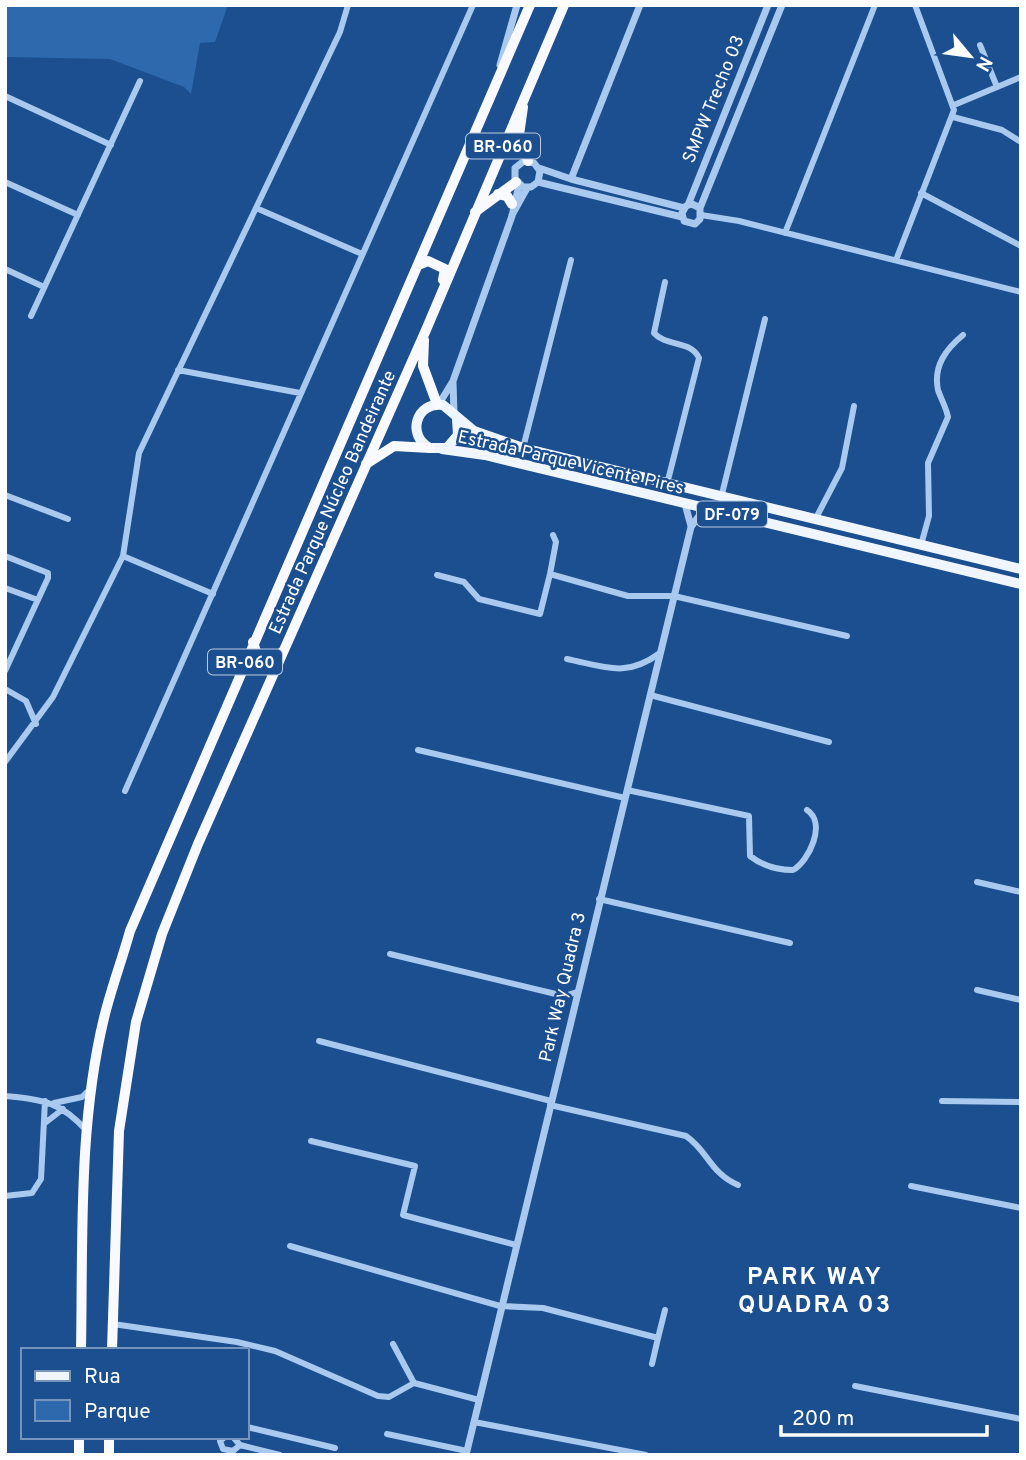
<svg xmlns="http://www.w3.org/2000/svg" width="1026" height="1460" viewBox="0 0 1026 1460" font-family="Overpass,sans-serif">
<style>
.green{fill:#2e69ad}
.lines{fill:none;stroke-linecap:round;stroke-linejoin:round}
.minor{stroke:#a9c9ee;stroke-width:6}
.tertiary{stroke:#a9c9ee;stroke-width:7}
.primary{stroke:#f0f6ff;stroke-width:10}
.trunk{stroke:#f8faff;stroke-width:10}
.labels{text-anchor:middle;stroke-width:5;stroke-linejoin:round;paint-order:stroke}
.shield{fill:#1b4f8f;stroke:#bbcadd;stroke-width:2}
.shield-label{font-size:16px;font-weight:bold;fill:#fff}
.street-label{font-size:18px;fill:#fff;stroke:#1b4f8f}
.district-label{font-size:24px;font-weight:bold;letter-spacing:2px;fill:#fff;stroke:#1b4f8f}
</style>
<rect width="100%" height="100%" fill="#1b4f8f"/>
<path class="green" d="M5 5H228L215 42 200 43 191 94 184 87 110 59 5 57Z"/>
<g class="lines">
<path class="minor" d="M980 45 997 87
M5 96 111 145
M954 105 1021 77
M953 117 1002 130 1021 142
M5 182 78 215
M921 193 1021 246
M256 208 362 254
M701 215 739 221 1021 292
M785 233 875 5
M896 260 954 110 915 5
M5 269 44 287
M665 282 654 333C666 347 691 340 699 358L667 484
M31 316 140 81
M178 370 300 393
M523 448 571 260
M5 495 68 519
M721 498 765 319
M816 518 842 468 854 406
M553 535 556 542 550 574 628 596H674L847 636
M921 545 929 516 928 463 948 417C946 407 941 399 938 390 933 366 946 349 963 335
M5 556 48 573V578L5 671
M123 556 213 594
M437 575 464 582 479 599 540 614 550 574
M5 588 38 600
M567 659C606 667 626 678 660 653
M5 689 26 701 36 724
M650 695 829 742
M418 750 625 798
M5 762 53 697 123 556 139 453 340 32 348 5
M627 790 749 816 750 856C763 866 777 870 793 870 809 861 827 823 807 810
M125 791 473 5
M977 882 1021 892
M599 899 790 943
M390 954 564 996 577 992
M977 990 1021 1000
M319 1041 551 1101
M5 1096C43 1100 60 1101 87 1131
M942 1101 1021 1102
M54 1103 82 1097 90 1089
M550 1105 686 1136C708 1151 710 1173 738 1185
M45 1123 63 1109
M311 1141 415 1166 403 1215 516 1245
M911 1186 1021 1208
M5 1196 32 1193 41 1179 45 1101
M290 1246 500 1306 543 1308 658 1338 652 1364
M113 1324 237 1342 275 1351 378 1396 389 1397 414 1383
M658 1338 665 1310
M393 1344 414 1383 479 1400
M855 1386 1021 1419
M474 1422 646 1455
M247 1427 335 1448
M387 1434 467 1451
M225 1437 220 1441 223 1449 233 1451 240 1445
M233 1437 240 1445 280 1455"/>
<path class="tertiary" d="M500 65 517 5
M539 168 571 179 684 208
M571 179 640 5
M538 182 540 171 534 163 524 161 515 168V179L523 187H531L538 182 682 217
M688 205 768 5
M700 208 692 204 686 206 682 213 684 221 695 224 700 219V208L782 5
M512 215 527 188
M453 382 454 414
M439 404 453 381 512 216 519 185
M685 504 691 526
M466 1455 691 527 701 513 709 508"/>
<path class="primary" d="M457 419 458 435 447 448H430C406 436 416 401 443 405L474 431 523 448 1021 569
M442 449 485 455 1021 584"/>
<path class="trunk" d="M523 107 519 135 528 161
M498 194 507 196 512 204
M475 212 516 182
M418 265 428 261 445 269 443 280
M424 340 423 366 437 404
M366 464 394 446 430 448
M253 642 257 655 269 661 282 652
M81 1350C83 1241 78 1125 104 1018 111 989 122 960 130 931L530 5
M112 1350 119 1131 136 1022 162 934 198 844 426 330 564 5
M109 1437V1455
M79 1455V1437"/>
</g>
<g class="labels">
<g class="shield">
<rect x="466" y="133.5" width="74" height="25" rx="5"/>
<rect x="697" y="501.5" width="70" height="25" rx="5"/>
<rect x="208" y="649.5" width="74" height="25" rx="5"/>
</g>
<g class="shield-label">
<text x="503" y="152">BR-060</text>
<text x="732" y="520">DF-079</text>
<text x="245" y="668">BR-060</text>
</g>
<g class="street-label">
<text transform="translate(713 99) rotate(-68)" y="6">SMPW Trecho 03</text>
<text transform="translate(571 462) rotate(13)" y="6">Estrada Parque Vicente Pires</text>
<text transform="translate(332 502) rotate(-66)" y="6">Estrada Parque Núcleo Bandeirante</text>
<text transform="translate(562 987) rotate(-77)" y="6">Park Way Quadra 3</text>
</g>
<g class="district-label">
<text x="815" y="1284">PARK WAY<tspan x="815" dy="28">QUADRA 03</tspan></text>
</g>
</g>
<rect width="1026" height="1460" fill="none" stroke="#ffffff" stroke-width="14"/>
<rect x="21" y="1348" width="228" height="91" fill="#1b4f8f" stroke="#7695bc" stroke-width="2"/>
<rect x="35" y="1371" width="35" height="10" fill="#f0f6ff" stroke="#7695bc" stroke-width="2"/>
<text x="84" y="1383" font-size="21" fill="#ffffff">Rua</text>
<rect x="35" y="1400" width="35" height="21" fill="#2e69ad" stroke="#7695bc" stroke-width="2"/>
<text x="84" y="1418" font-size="21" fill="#ffffff">Parque</text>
<g transform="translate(970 56) rotate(119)" stroke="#1b4f8f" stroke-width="5" paint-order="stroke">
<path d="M0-5L12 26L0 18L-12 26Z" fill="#ffffff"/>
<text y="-10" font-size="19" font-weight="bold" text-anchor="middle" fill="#ffffff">N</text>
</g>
<path d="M781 1425v10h206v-10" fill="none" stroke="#ffffff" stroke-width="3.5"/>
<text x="792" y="1425" font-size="21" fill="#ffffff" stroke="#1b4f8f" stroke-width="5" paint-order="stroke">200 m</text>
</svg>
